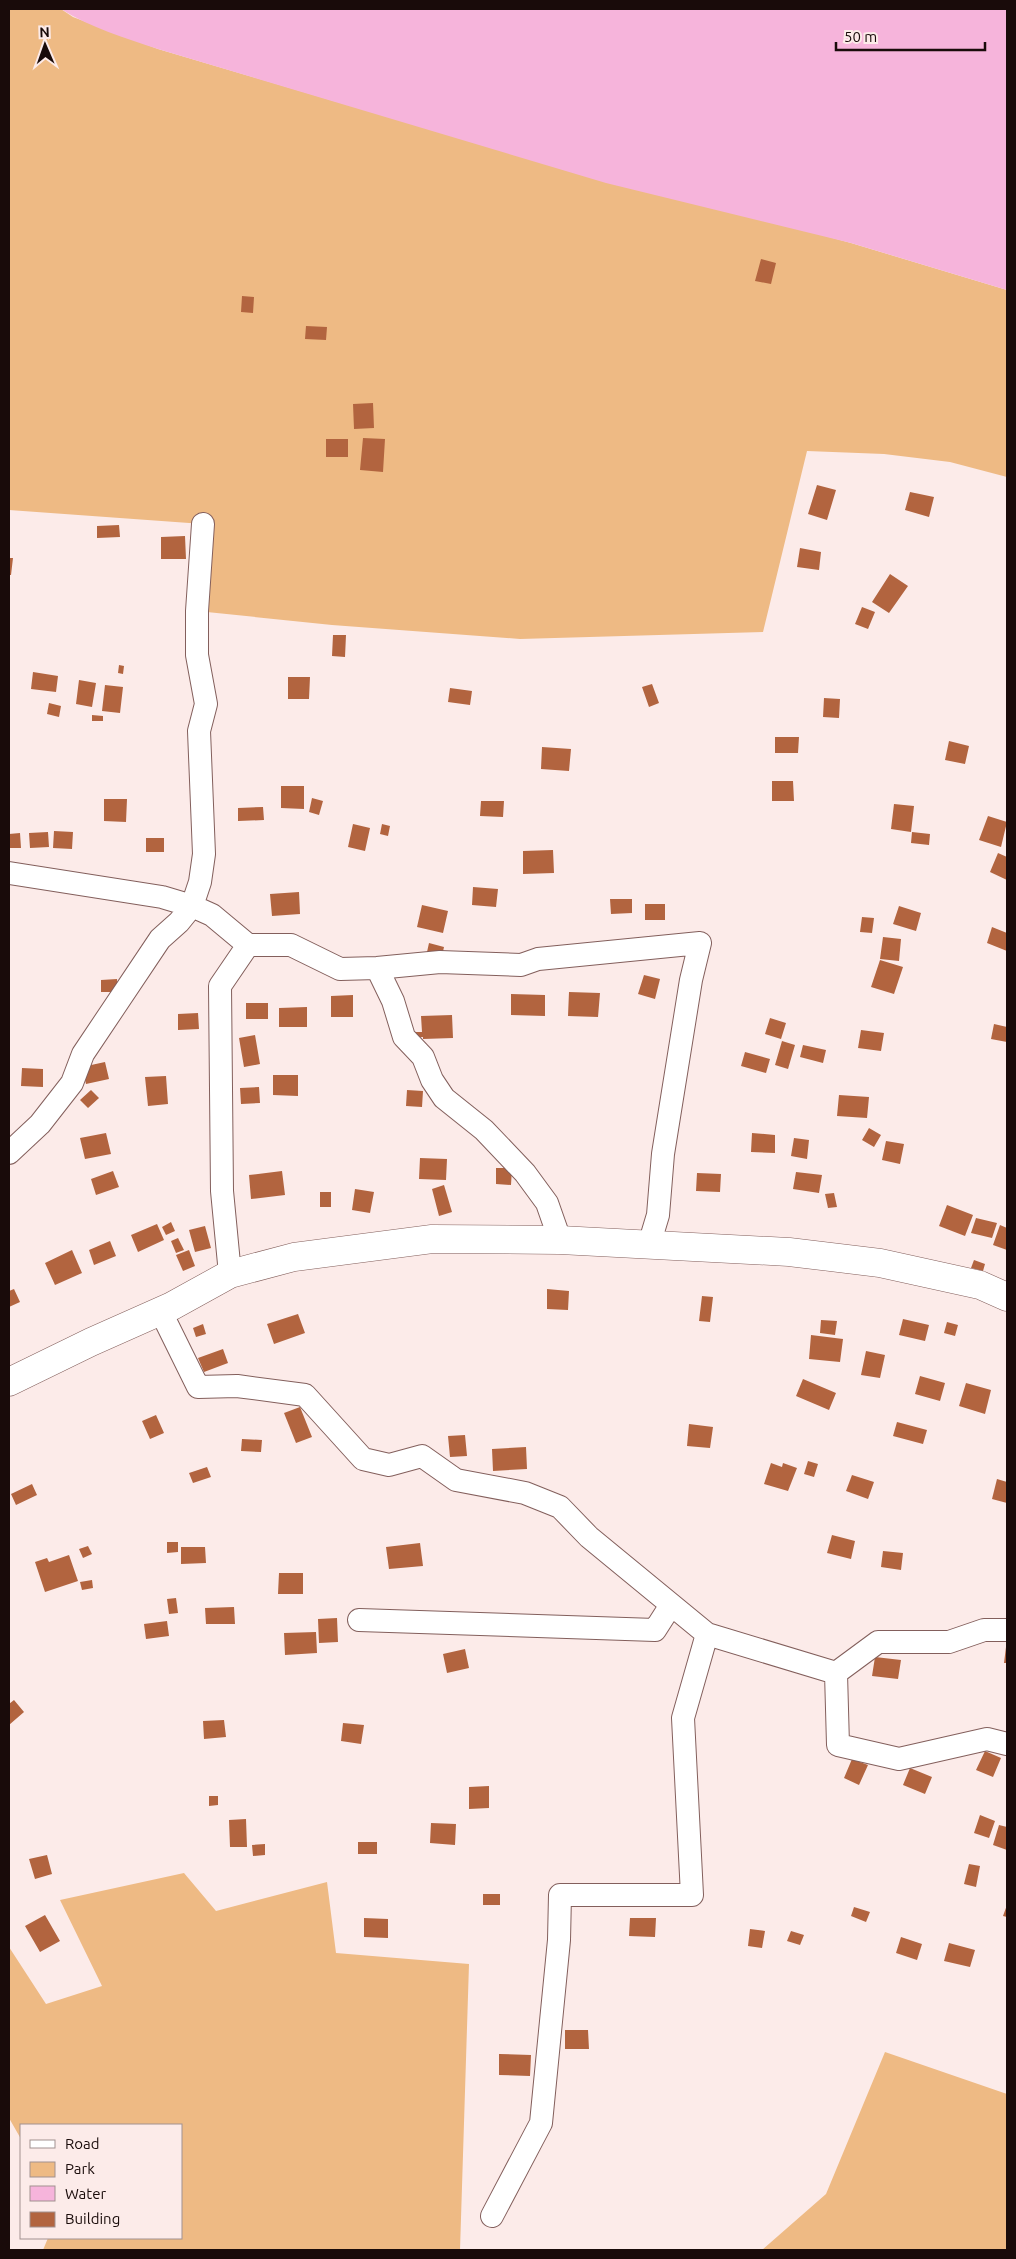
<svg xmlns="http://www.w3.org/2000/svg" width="1016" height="2259" viewBox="0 0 1016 2259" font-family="Ubuntu,sans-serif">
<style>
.green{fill:#eeba84}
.water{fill:#f6b4db}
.building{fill:#b2643f}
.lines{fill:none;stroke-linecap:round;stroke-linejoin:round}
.minor-casing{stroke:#835f5c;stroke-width:24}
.major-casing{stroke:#835f5c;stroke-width:29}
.minor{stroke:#fff;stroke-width:22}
.major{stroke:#fff;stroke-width:28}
</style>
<rect width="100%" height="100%" fill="#fcebe9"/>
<path class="green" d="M9 9H61L73 17 158 49 334 101 851 243 1007 290V477L950 462 884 454 807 451 763 632 520 639 332 625 197 611 203 524 9 510Z
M184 1873 216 1911 327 1882 336 1953 469 1964 460 2250H43L48 2238H181V2125H21V2139L9 2118V1947L46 2004 102 1986 60 1900Z
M885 2052 1007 2094V2250H762L826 2194Z"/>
<path class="water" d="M61 9H1007V290L851 243 606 183 158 49C125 38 91 28 61 9Z"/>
<path class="building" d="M761 259 776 263 771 284 755 281Z
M242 296 254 297 253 313 241 312Z
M306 326 327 327 326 340 305 339Z
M373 403 374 428 354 429 353 404Z
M363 438 385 439 383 472 360 470Z
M326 439H348V457H326Z
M817 485 836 490 827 520 808 514Z
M910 492 934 497 929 517 905 510Z
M119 525 120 537 97 538V526Z
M185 536 186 559H161V537Z
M800 548 821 552 819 570 797 567Z
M9 558H13L11 575H9Z
M890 574 908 586 889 613 872 602Z
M862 607 875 612 868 629 855 624Z
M333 635H346L345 657 332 656Z
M119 665 124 666 123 674 118 673Z
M33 672 58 676 56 692 31 689Z
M288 677H310L309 699H288Z
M79 680 96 683 92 707 76 704Z
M652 684 659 703 649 707 642 687Z
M105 685 123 687 120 713 102 711Z
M450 688 472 691 470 705 448 702Z
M824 698 840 699 839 718 823 717Z
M49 703 61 706 59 717 47 714Z
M92 715 103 716V721H92Z
M775 737H799L798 753H775Z
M949 741 969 746 965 764 945 760Z
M542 747 571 749 569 771 541 769Z
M772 781H793L794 801H772Z
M281 786H304V809L281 808Z
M312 798 323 801 319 815 309 812Z
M104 799H127L126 822 104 821Z
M481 801H504L503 817 480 816Z
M894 804 914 806 911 832 891 829Z
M263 807 264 820 238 821V808Z
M988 816 1007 822 1001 847 979 840Z
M353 824 370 828 365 851 348 847Z
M382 824 390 826 388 836 380 834Z
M54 831 73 832 72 849 53 848Z
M48 832 49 847 30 848 29 833Z
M912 832 930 834 929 845 911 843Z
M20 833 21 848H9V834Z
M146 838H164V852H146Z
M553 850 554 873 523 874V851Z
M998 853 1007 857V880L990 872Z
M473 887 498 889 496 907 472 905Z
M299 892 300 914 272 916 270 894Z
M610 899H632V913L611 914Z
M645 904H665V920H645Z
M422 905 448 911 443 933 417 927Z
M899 906 921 913 916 931 893 924Z
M862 917 874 918 872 933 860 932Z
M992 927 1007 933V951L987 943Z
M883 937 901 939 899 961 880 959Z
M429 943 444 947 442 956 427 952Z
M880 960 903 967 894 994 871 987Z
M644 975 660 979 655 999 638 994Z
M117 979 118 992H101V980Z
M569 992 600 993 598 1017 568 1016Z
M511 994 545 995V1016L511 1015Z
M353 995V1017H331V996Z
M246 1003H268V1019H246Z
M307 1007V1027H279V1008Z
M198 1013 199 1029 178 1030V1014Z
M452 1015 453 1038 423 1039V1037L412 1038V1032H422L421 1016Z
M770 1018 786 1023 781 1039 765 1034Z
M994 1024 1007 1027V1042L991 1039Z
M861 1030 884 1033 881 1051 858 1048Z
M255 1035 260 1064 244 1067 239 1038Z
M782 1041 795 1045 788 1069 775 1065Z
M803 1045 826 1050 823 1063 800 1057Z
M745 1052 770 1059 766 1073 741 1066Z
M105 1062 109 1079 86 1084 82 1067Z
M22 1068 43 1069V1087L21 1086Z
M273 1075H298V1096L273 1095Z
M166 1076 168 1104 148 1106 145 1077Z
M259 1087 260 1103 241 1104 240 1088Z
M91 1090 99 1098 88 1108 80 1100Z
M407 1090 423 1091 422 1107 406 1106Z
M839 1095 869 1097 867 1118 837 1116Z
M869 1128 881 1135 874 1147 862 1140Z
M106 1133 111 1154 85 1159 80 1138Z
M752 1133 775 1135V1153L751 1152Z
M794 1138 809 1140 807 1159 791 1156Z
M886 1141 904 1144 900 1164 882 1160Z
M420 1158 447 1159 446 1180 419 1179Z
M496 1168H512L511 1185 496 1184Z
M113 1171 119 1187 96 1195 91 1179Z
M282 1171 285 1195 251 1199 249 1175Z
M796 1172 822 1175 819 1193 793 1189Z
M697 1173 721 1174 720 1192 696 1191Z
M444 1185 452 1212 439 1216 432 1189Z
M355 1189 374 1192 370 1213 352 1210Z
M320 1192H331V1207H320Z
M834 1193 837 1207 828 1208 825 1194Z
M947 1205 973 1215 965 1236 939 1226Z
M976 1218 997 1223 992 1238 971 1233Z
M171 1222 175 1231 166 1235 162 1227Z
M157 1224 164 1240 138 1252 131 1235Z
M1000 1225 1007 1228V1250L993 1245Z
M205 1226 211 1248 195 1252 189 1230Z
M178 1238 184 1250 176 1253 171 1241Z
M110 1241 116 1256 94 1265 89 1250Z
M72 1250 82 1273 55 1285 45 1263Z
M189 1250 195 1266 183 1271 176 1255Z
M974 1260 985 1264 983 1271 971 1268Z
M14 1289 20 1302 9 1307V1291Z
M547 1289 569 1291 568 1310 547 1309Z
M702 1296 713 1297 710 1322 699 1321Z
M298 1314 305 1333 274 1344 267 1324Z
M903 1319 929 1325 925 1341 899 1335Z
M821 1320 837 1321 835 1335 820 1333Z
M947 1322 958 1325 955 1336 944 1333Z
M203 1324 206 1334 196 1337 193 1328Z
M811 1335 843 1339 840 1362 809 1359Z
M223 1349 228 1363 204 1372 198 1358Z
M866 1351 885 1355 880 1378 861 1375Z
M920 1376 945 1383 940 1401 915 1394Z
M803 1379 836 1393 829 1410 796 1396Z
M966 1383 991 1390 985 1414 959 1406Z
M300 1407 312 1437 296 1443 284 1413Z
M156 1415 164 1433 150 1439 142 1421Z
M897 1422 927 1430 923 1444 893 1436Z
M689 1424 713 1427 710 1448 687 1446Z
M465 1435 467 1456 450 1457 448 1436Z
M242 1439 262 1440 261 1452 241 1451Z
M526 1447 527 1469 493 1471 492 1449Z
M808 1461 818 1464 814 1477 804 1474Z
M771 1463 782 1467 783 1463 797 1468 788 1491 764 1484Z
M207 1467 211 1477 193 1483 189 1473Z
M852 1475 874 1482 868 1499 846 1491Z
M997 1479 1007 1482V1503L992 1499Z
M32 1484 37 1495 16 1505 11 1494Z
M832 1535 855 1541 851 1559 827 1553Z
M167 1542H178V1552L167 1553Z
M420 1543 423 1566 389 1569 386 1547Z
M88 1546 92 1554 83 1558 79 1549Z
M181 1547H205L206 1563 181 1564Z
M883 1551 903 1553 901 1570 881 1567Z
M69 1555 78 1581 45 1592 35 1562 47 1558 49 1562Z
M279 1573H303V1594H278Z
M92 1580 93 1588 82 1590 80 1582Z
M176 1598 178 1613 169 1614 167 1599Z
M234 1607 235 1624H206L205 1608Z
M337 1618 338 1642 319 1643 318 1619Z
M167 1621 169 1636 146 1639 144 1624Z
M316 1632 317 1653 285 1655 284 1633Z
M1006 1647H1007V1663H1004Z
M465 1649 469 1668 447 1673 443 1654Z
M875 1657 901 1660 898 1679 872 1676Z
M14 1700 24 1712 9 1725V1704Z
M224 1720 226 1737 204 1739 203 1721Z
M343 1723 364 1725 361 1744 341 1741Z
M985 1751 1001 1758 993 1777 976 1770Z
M852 1759 868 1765 859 1785 844 1778Z
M910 1768 932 1777 925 1794 903 1785Z
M489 1786V1808L469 1809V1787Z
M209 1796H218V1805L209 1806Z
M980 1815 995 1821 989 1838 974 1833Z
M246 1819 247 1847H230L229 1820Z
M431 1823 456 1824 455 1845 430 1843Z
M999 1825 1007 1827V1850L993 1845Z
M358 1842H377V1854H358Z
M265 1844V1855L253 1856 252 1845Z
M47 1855 52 1874 35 1879 29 1859Z
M969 1864 980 1866 976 1887 964 1884Z
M483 1894H500V1905H483Z
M1007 1905V1917L1003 1916Z
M854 1907 870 1912 866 1922 851 1916Z
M45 1915 60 1941 40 1952 25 1926Z
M364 1918 388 1919V1938L364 1937Z
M630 1918H656L655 1937 629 1936Z
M750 1929 765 1931 762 1948 748 1946Z
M791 1931 804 1935 800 1945 787 1941Z
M901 1937 922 1944 917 1960 896 1953Z
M949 1943 975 1950 970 1967 944 1961Z
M565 2030H588L589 2049H565Z
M499 2054 531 2055 530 2076 499 2075Z"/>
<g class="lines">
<g class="minor-casing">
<path id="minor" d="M9 873 162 897 192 906 212 915 248 945H291L340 969 377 968 440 962 521 965 538 959 700 943 691 980 663 1154 658 1215 649 1245
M377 968 393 1001 404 1037 423 1057 432 1080 444 1098 484 1130 525 1173 547 1203 560 1240
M9 1153 40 1124 72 1083 83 1054 160 939 179 922 192 906 200 882 204 854 199 731 206 704 197 655V611L203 524
M230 1274 222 1191 220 986 248 945
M161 1312 198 1387 237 1386 305 1395 363 1459 389 1465 422 1456 456 1480 525 1493 560 1507 589 1537 707 1634 836 1673 838 1745 899 1759 987 1739 1007 1744
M359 1620 655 1630 671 1605
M836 1673 878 1642H949L984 1630H1007
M492 2216 541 2123 559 1940 560 1895H692L683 1718 707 1634"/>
</g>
<g class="major-casing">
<path id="major" d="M9 1382 91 1342 172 1306 230 1274 294 1257 432 1239 560 1240 789 1252 880 1263 980 1285 1007 1297"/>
</g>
<use href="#minor" class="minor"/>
<use href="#major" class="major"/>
</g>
<rect width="1016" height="2259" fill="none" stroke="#190b0a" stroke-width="20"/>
<rect x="20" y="2124" width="162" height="115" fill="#fcebe9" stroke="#a19190"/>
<rect x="30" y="2140" width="25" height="8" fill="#ffffff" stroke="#a19190"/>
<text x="65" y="2149" font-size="15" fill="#190b0a">Road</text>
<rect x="30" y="2162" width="25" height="15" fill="#eeba84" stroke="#a19190"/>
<text x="65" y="2174" font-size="15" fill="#190b0a">Park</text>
<rect x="30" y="2186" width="25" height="15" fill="#f6b4db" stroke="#a19190"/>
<text x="65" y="2199" font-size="15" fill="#190b0a">Water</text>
<rect x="30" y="2212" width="25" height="15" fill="#b2643f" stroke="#a19190"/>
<text x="65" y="2224" font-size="15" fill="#190b0a">Building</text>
<g transform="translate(45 45) rotate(358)" stroke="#fcebe9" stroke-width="4" paint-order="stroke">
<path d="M0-4L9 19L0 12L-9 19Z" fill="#190b0a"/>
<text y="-8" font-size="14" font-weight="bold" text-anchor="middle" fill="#190b0a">N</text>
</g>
<path d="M836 42v8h149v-8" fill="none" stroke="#190b0a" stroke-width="2.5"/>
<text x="844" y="42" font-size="15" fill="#190b0a" stroke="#fcebe9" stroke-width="4" paint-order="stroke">50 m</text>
</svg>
